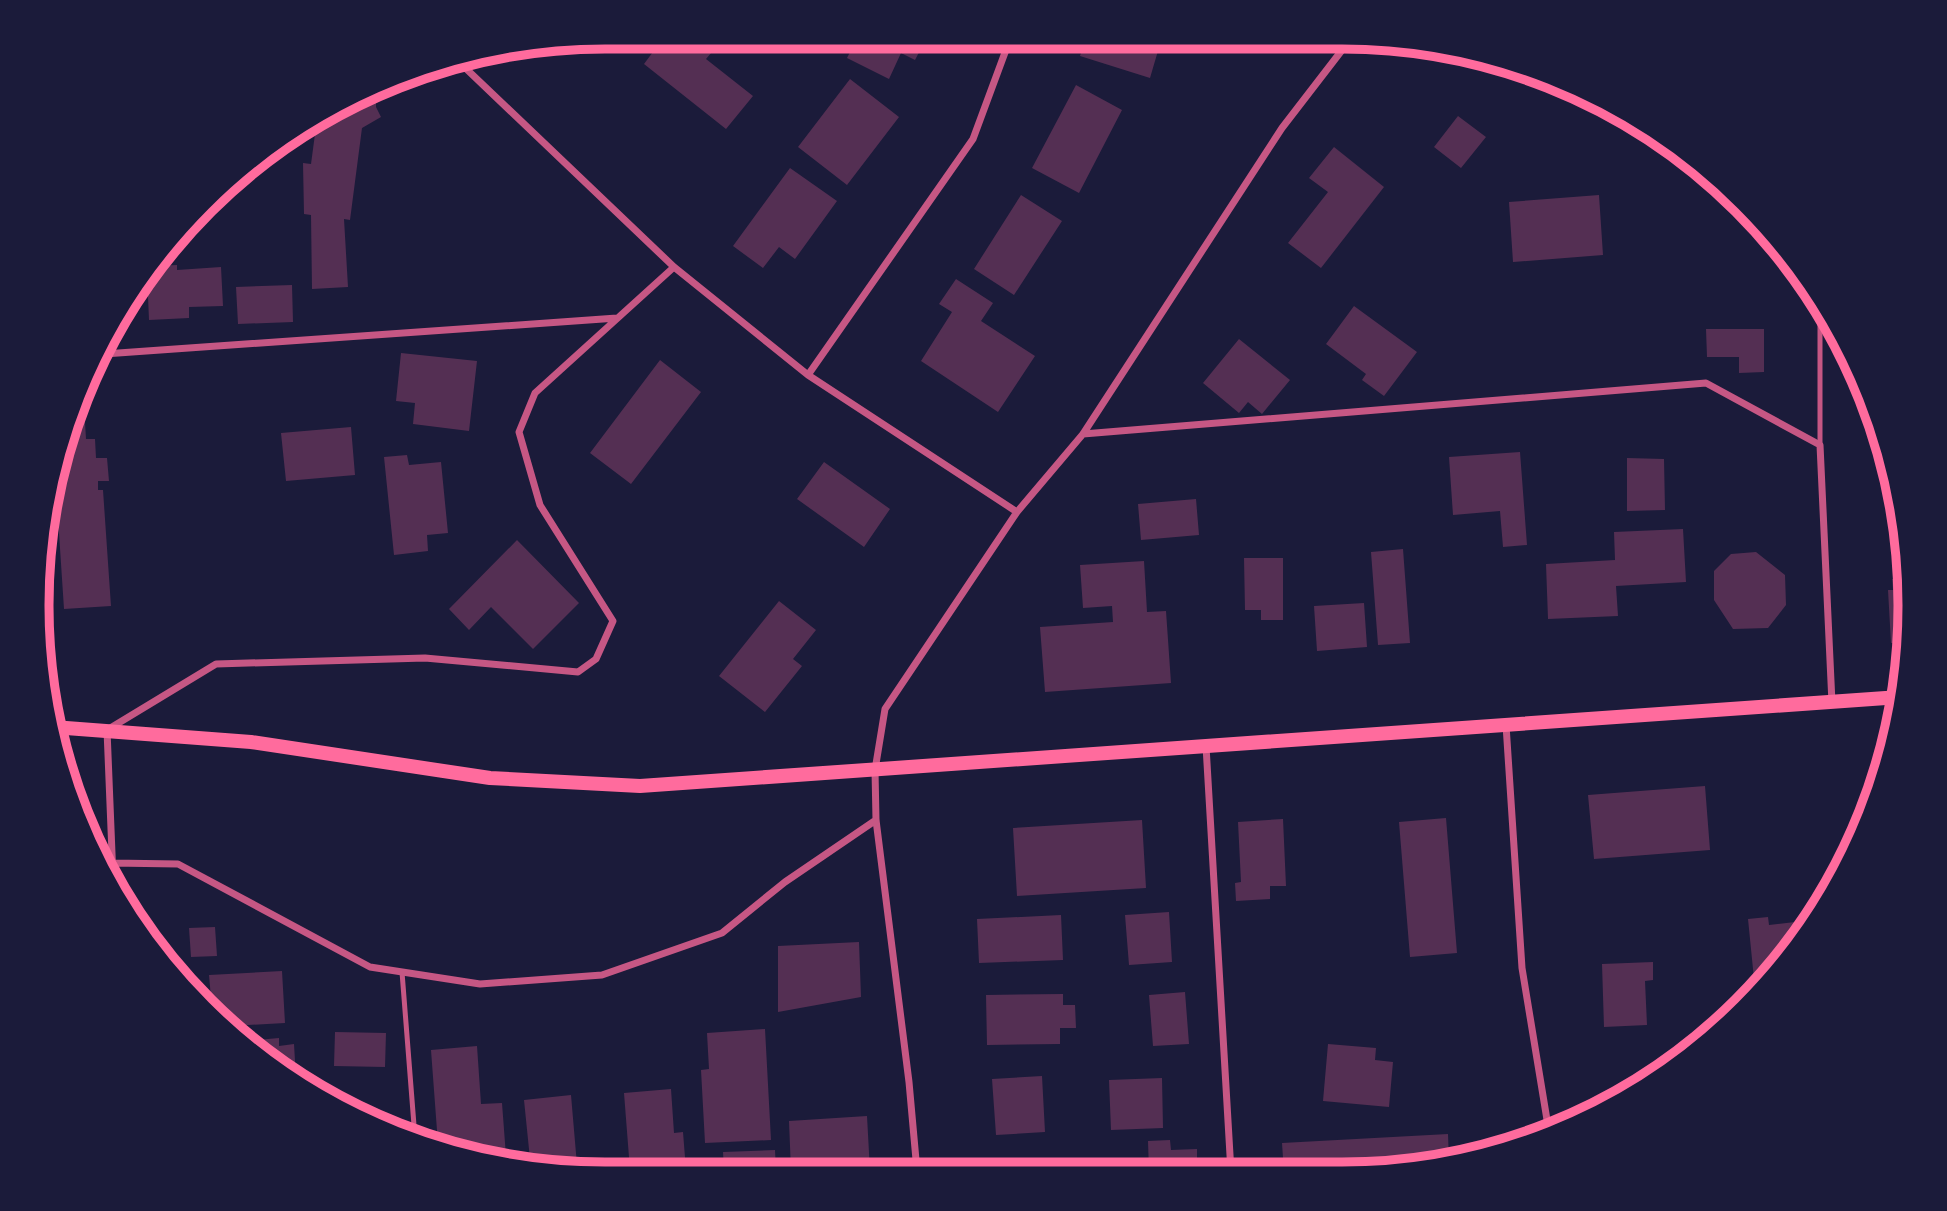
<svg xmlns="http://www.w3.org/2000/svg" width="1947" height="1211" viewBox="0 0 1947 1211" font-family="'IBM Plex Sans',sans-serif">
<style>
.building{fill:#542f53}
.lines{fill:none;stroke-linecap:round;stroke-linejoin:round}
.service{stroke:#c65784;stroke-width:5}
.minor{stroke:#c65784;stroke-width:7}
.secondary{stroke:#ff6b9d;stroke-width:14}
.rim{fill:none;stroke:#ff6b9d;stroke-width:9}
</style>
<rect width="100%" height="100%" fill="#1b1b3a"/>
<path class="building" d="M664 37H706L717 46 706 59 753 96 726 129 644 64Z
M857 38 926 39 915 60 901 53 889 79 847 58Z
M1085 40H1177L1175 49 1160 44 1150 78 1080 56Z
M850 79 899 117 847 185 798 147Z
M1076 85 1122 110 1079 193 1032 168Z
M376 90V107L381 117 362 128 350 220 344 219 348 287 312 289 311 215 304 214 303 163 311 164 317 119Z
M1458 116 1486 137 1461 168 1434 147Z
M1334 147 1384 187 1321 268 1288 243 1328 192 1309 178Z
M790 168 837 201 795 259 779 247 763 268 733 246Z
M1021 195 1062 221 1014 295 974 269Z
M1599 195 1603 255 1513 262 1509 202Z
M177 265V270L221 267 223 306 189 307V318L149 320 147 273 151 266Z
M956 279 993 303 981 321 1035 356 998 412 921 361 952 312 939 304Z
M292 285 293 322 238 324 236 287Z
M1354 306 1417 352 1384 396 1362 380 1366 374 1326 344Z
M1706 329H1764V372L1739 373V357H1707Z
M1239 339 1290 380 1262 414 1248 402 1239 413 1203 383Z
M401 353 477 361 469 431 413 424 415 403 396 401Z
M660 360 701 392 631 484 590 453Z
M85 422 86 439H95L96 458H107L109 481H98V490H103L111 606 64 609 58 518 51 519 67 423Z
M351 427 355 475 286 481 281 433Z
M1520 452 1527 545 1503 547 1500 511 1453 515 1449 457Z
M407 455 409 465 441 462 448 533 427 535 428 551 394 555 384 457Z
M1627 458 1664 459 1665 510 1627 511Z
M824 462 890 509 864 547 797 499Z
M1196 499 1199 535 1141 540 1138 504Z
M1683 529 1686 582 1616 586 1618 616 1548 619 1546 564 1615 560 1614 532Z
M517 540 579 603 533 649 491 607 469 630 449 609Z
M1403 549 1410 643 1378 645 1371 552Z
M1756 552 1785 575 1786 605 1768 628 1733 629 1714 600V571L1731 554Z
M1244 558H1283V620H1261V610H1245Z
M1144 561 1147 612 1166 611 1171 683 1045 692 1040 627 1113 622 1112 606 1083 608 1080 565Z
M1907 578 1909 642 1891 643 1888 590H1893L1892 579Z
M779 601 816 630 793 659 802 666 765 712 719 676Z
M1364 603 1367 647 1317 651 1314 606Z
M1705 786 1710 850 1594 859 1588 795Z
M1446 818 1457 953 1410 957 1399 822Z
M1283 819 1286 886H1270V899L1236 901 1235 883 1241 882 1238 822Z
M1142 820 1146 888 1017 896 1013 828Z
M1169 912 1172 962 1129 965 1125 915Z
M1061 915 1063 960 979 963 977 919Z
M1768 917 1769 925 1812 920 1792 952 1755 989 1748 919Z
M215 927 217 956 191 957 189 928Z
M859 942 861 997 778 1012V946Z
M1653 962V980L1645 981 1647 1025 1604 1027 1602 964Z
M282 971 285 1023 231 1026 204 998H211L209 975Z
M1185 992 1189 1044 1153 1046 1149 995Z
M1063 994V1005H1075L1076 1028H1060V1044L987 1045 986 995Z
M765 1029 771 1140 705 1143 701 1070 709 1069 707 1033Z
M335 1032 386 1033 385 1067 334 1066Z
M279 1038V1046L294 1044 296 1078 259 1056 244 1041Z
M1328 1044 1376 1048 1375 1060 1393 1062 1389 1107 1323 1101Z
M477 1046 481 1104 502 1103 506 1156 486 1157 438 1144 431 1050Z
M1042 1076 1045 1132 996 1135 992 1079Z
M1162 1078 1163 1128 1111 1130 1109 1080Z
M671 1089 674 1133 683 1132 686 1170H630L624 1093Z
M571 1095 577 1165 531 1169 524 1100Z
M867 1116 870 1171H791L789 1121Z
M1448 1134 1449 1161 1379 1173H1284L1282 1143Z
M1170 1140 1171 1150 1197 1149V1172H1149L1148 1141Z
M775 1150 776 1170H724L723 1152Z
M1108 1165 1109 1172H1036V1170Z"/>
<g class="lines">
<path class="service" d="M1820 302V445
M402 972 415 1138"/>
<path class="minor" d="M458 61 674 267 808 375 1017 512
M104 354 617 318
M808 375 973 139 1010 39
M1083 434 1706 383 1820 445 1832 703
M1506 725 1522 968 1549 1132
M1206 746 1231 1172
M112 863 178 864 370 967 480 984 602 975 722 933 785 882 876 820
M113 878 107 730 216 664 425 658 578 672 596 659 613 621 540 505 519 432 535 393 674 267
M917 1171 909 1082 876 820 875 770 885 709 1017 512 1083 434 1282 128 1349 41"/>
<path class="secondary" d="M53 727 251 742 490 778 640 786 1900 697"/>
</g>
<path d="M0 0H1947V1211H0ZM605 49H1342A556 556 0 0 1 1898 605V606A556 556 0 0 1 1342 1162H605A556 556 0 0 1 49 606V605A556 556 0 0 1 605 49Z" fill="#1b1b3a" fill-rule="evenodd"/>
<path class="rim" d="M605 49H1342A556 556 0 0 1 1898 605V606A556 556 0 0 1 1342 1162H605A556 556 0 0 1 49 606V605A556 556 0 0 1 605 49Z"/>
</svg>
